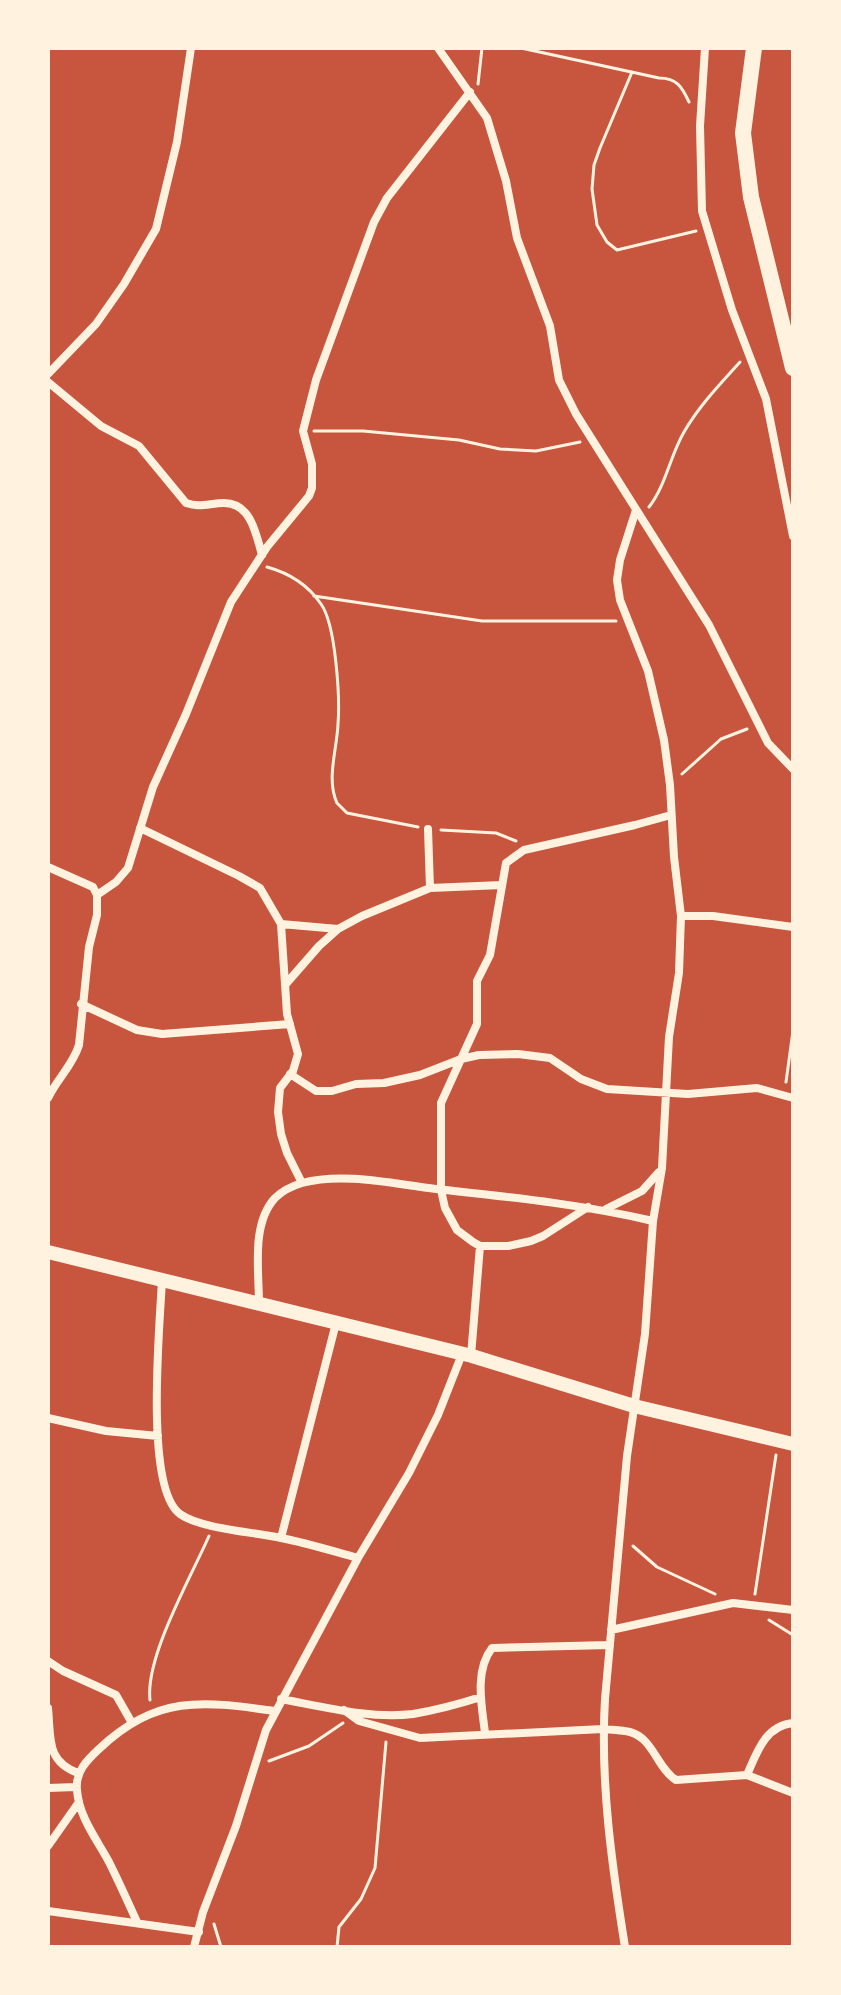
<svg xmlns="http://www.w3.org/2000/svg" width="841" height="1995" viewBox="0 0 841 1995" font-family="Arial,sans-serif">
<style>
.lines{fill:none;stroke-linecap:round;stroke-linejoin:round}
.path{stroke:#fff3e0;stroke-width:3}
.minor{stroke:#fff3e0;stroke-width:8}
.tertiary{stroke:#fff3e0;stroke-width:14}
.primary{stroke:#fff3e0;stroke-width:16}
</style>
<rect width="100%" height="100%" fill="#c8553d"/>
<g class="lines">
<path class="path" d="M521 48 659 78C677 78 682 87 689 102
M632 72 600 148 594 165 592 189 597 225 607 242 617 250 696 231
M478 84 482 48
M314 431H363L459 440 500 449 536 451 580 442
M649 507C666 485 670 456 684 432 699 406 720 384 740 362
M267 567C289 573 308 585 321 604 336 625 340 698 338 724 337 750 326 779 337 803L347 813 418 827
M314 596 482 621H616
M682 774 721 739 747 729
M441 830 496 833 516 841
M786 1082 793 1031
M633 1546 657 1567 715 1594
M755 1594 776 1455
M769 1620 793 1635
M150 1700C145 1657 191 1577 209 1536
M269 1761 309 1746 343 1723
M214 1924 221 1947
M337 1947 339 1927 361 1899 375 1868 386 1742"/>
<path class="minor" d="M438 48 487 118 506 181 517 238 550 326 559 380 576 414 709 625 768 743 793 769
M705 48 700 126 702 211 732 310 766 399 793 536
M48 374 96 324 124 284 156 229 177 142 191 48
M48 382 101 426 139 446 186 503C200 508 210 503 224 503 251 503 256 534 262 555
M140 828 239 876 260 888 281 924 287 1014 298 1054 293 1071 280 1088 278 1112 281 1134 287 1153 302 1183
M428 829 430 888
M48 867 93 887 97 895V915L89 947 79 1045C73 1065 57 1079 48 1098
M97 895 116 882 128 868 153 787 186 714 231 602 267 547 309 496 312 488V464L303 431 316 380 374 222 387 198 470 92
M681 916H713L793 927
M281 924 338 929
M285 985 319 946 338 929 362 916 430 888 502 885
M81 1004 137 1030 162 1034 290 1024
M290 1074 316 1091H332L356 1084 384 1083 420 1075 461 1059 479 1055 518 1054 550 1058 581 1079 607 1089 688 1094 757 1088 793 1098
M588 1207 543 1236 531 1241 508 1246H480L473 1242 457 1230 445 1208 441 1190V1103L477 1024V981L490 955 506 863 524 850 635 825 671 815
M606 1209 642 1191 659 1172
M162 1280C160 1324 144 1488 180 1514 201 1529 254 1532 281 1538 307 1543 332 1551 358 1558
M259 1304C259 1271 251 1224 275 1198 282 1191 292 1186 302 1183 344 1172 393 1184 436 1189 509 1197 581 1204 653 1221
M471 1356 480 1246
M48 1418 106 1431 158 1436
M281 1538 336 1323
M611 1630 733 1603 793 1610
M48 1661 63 1671 116 1695 132 1723
M281 1699C324 1707 370 1719 413 1714 437 1710 459 1704 481 1697
M48 1708C51 1739 46 1761 78 1773
M344 1710 359 1721 420 1738 603 1729C612 1730 622 1730 630 1732 653 1738 657 1768 676 1780L747 1775 793 1793
M485 1733C482 1707 474 1671 492 1648L609 1645
M747 1775C757 1752 765 1726 793 1723
M48 1788 76 1787
M48 1846 79 1802
M48 1911 199 1932
M137 1922C128 1902 119 1882 109 1862 96 1838 79 1817 77 1790 75 1772 87 1760 99 1749 157 1694 203 1701 275 1711
M194 1947 203 1912 236 1826 266 1730 358 1558 409 1473 438 1415 462 1354
M625 1947C612 1866 600 1782 605 1699L627 1456 645 1334 653 1221 662 1168 669 1037 679 973 681 916 674 857 670 785 664 740 648 671 620 600 617 580 620 560 636 510"/>
<path class="tertiary" d="M48 1252 472 1356 634 1406 793 1444"/>
<path class="primary" d="M754 48 743 133 751 197 793 368"/>
</g>
<rect width="841" height="1995" fill="none" stroke="#fff3e0" stroke-width="100"/>
</svg>
